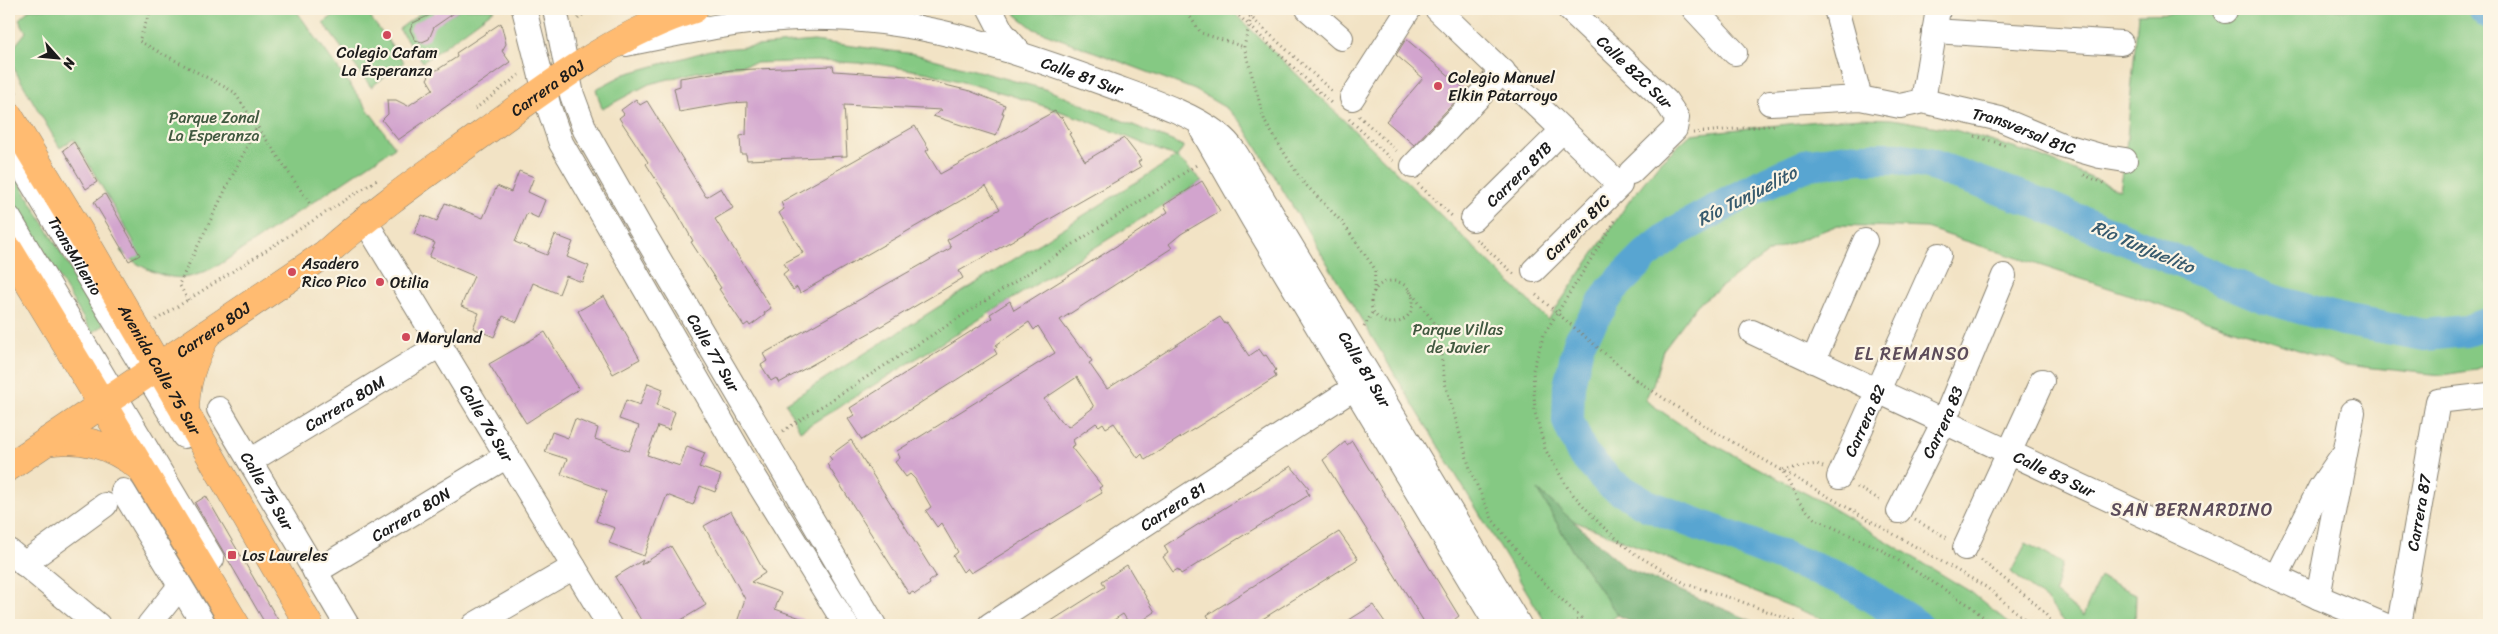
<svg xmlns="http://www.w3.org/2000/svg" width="2498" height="634" viewBox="0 0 2498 634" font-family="Sriracha,sans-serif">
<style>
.green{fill:#85c983;stroke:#507250}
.forest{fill:#6cad71;stroke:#446446}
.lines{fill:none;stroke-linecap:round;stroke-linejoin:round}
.river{stroke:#59a5d1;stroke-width:32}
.building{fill:#d2a4ce;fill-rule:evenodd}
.minor-casing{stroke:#878070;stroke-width:26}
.major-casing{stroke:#878070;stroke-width:29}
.path{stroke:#878070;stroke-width:3;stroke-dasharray:1 4;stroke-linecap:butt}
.minor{stroke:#fff;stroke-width:24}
.major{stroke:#ffbb71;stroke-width:28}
.path-bridge{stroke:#878070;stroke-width:3;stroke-dasharray:1 4;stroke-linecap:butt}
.poi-dot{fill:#d1495b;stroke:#fcf5e5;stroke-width:2}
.labels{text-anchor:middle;stroke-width:4.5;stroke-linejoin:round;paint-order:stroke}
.poi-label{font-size:16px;fill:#1c1c1c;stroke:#fcf5e5;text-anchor:start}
.street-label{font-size:16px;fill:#1c1c1c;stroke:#fcf5e5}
.park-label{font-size:16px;fill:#415940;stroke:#fcf5e5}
.water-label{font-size:18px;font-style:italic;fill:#375a6d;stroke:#fcf5e5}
.neighbourhood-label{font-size:18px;letter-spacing:1px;fill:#5c4c5a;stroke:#fcf5e5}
</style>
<rect width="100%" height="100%" fill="#fcf5e5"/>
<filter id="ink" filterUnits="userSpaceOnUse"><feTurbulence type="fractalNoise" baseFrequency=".02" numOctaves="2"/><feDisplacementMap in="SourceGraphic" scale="10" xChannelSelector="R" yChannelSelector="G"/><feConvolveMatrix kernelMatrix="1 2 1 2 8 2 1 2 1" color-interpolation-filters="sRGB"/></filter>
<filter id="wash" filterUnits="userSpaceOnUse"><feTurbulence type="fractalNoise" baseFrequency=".0096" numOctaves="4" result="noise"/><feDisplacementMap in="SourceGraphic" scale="20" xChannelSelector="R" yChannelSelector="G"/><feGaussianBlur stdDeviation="1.12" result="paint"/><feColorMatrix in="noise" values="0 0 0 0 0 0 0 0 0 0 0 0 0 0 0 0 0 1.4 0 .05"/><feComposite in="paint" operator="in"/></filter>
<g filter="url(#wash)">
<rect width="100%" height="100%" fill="#f2e3c5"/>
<path class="green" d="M30 9H295L395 147 219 265C211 268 202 274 193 276 168 283 139 267 120 251L134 242 74 139 60 148 13 67 14 47 26 32 19 19Z
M343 9H364L404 62 371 87 323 23Z
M426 9H431L441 22 460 9H495L423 62 399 29Z
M1015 9H1230L1548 320 1630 200 1660 162 1691 134 1818 121 1862 118 1892 119 1955 130 2039 156 2120 190 2125 160 2138 14 2333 9H2489V364L2476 370 2442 375 2344 365 1926 228 1838 225 1769 252 1698 304 1663 350 1654 382 1645 400 1696 435 1822 502 1971 592 2011 625H1838L1571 520 1540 492 1572 550 1618 615 1604 625H1547L1242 123 1226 108 1195 90 1034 29 1016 15Z
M814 41 915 54 1048 90 1184 146 1177 157 1202 181 800 431 786 403 1176 157 1083 119 1007 94 929 73 877 64 819 61 757 63 697 72 649 84 602 109 596 89 625 74 711 50Z
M9 165 104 325 92 333 9 193Z
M2026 543 2062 563 2055 593 2083 616 2100 577 2136 594 2135 625H2067L2048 602 2011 572Z"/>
<path class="forest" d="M1538 490 1626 568 1762 625H1637L1618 615 1572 550Z"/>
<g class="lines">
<path class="river" d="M2484 9 2489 14
M1916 625 1847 581 1647 505 1610 483 1582 453 1568 421 1569 386 1579 342 1612 289 1646 255 1675 232 1761 185 1809 164 1858 158H1897L1929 164 2033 201 2266 298 2342 320 2425 335 2466 331 2489 323"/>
</g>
<g id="blocks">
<path class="building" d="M443 9H460L434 27 429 39 422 42 415 40 410 30 413 23Z
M501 23 506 44 502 51 510 62 398 140 382 120 388 114 387 100H396L408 106 433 89 427 79 433 69 437 70 457 57 456 53Z
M1406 39 1466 90 1414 145 1386 121 1423 78 1396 55Z
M833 66 834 71 908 76 970 91 1005 105 1002 113H1004L996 136 933 116 942 110 844 105 847 156 747 160 746 154H741L740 136 746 135 747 102 730 103 679 112 674 88 680 86V78L731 70Z
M636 99 640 105 647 101 706 197 721 188 733 208 715 219 771 308 764 313 765 315 750 326 748 323 744 326 719 289 721 288 691 242 693 241 678 214 646 164 648 162 619 118 624 114 621 110Z
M1055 111 1060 118 1062 117 1071 133 1069 134 1085 161 1124 138 1141 160 1138 162 1141 167 959 271 963 278 871 332 779 383 776 378 771 381 761 365 767 361 763 354 951 248 947 240 1000 209 986 186 800 293 797 287 793 290 783 274 788 270 784 263 803 253 779 213 784 209 781 202 915 126 929 149 926 151 940 174Z
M74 142 97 182 86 189 63 150Z
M519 171 534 177 528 192 545 200 538 218 527 213 515 242 547 255 555 235 573 242 567 257 589 266 582 282 566 276 559 294 533 283 517 322 503 316 494 337 473 328 479 313 461 306 474 276 429 257 435 243 414 234 422 215 437 221 445 203 483 218 497 186 511 192Z
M1202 181 1220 211 1181 234 1169 244 1172 248 1060 320 1080 347 1082 346 1092 361 1089 363 1107 389 1220 317 1225 324 1227 323 1249 356 1259 349 1264 356 1266 355 1276 370 1274 372 1276 377 1145 460 1142 454 1138 458 1114 423 1106 428 1103 423 1099 426 1096 423 1073 440 1075 445 1071 447 1102 486 1099 488 1102 493 971 573 967 568 963 572 953 556 958 552 941 523 937 527 926 511 931 507 915 479 910 474 906 477 895 462 900 458 897 451 1055 353 1038 326 1034 330 1029 322 996 345 997 347 994 349 997 354 862 440 848 419 854 415 850 408 992 318 990 314 1010 301 1014 310 1118 245 1168 212 1164 205ZM1077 377 1094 407 1068 427 1065 423 1063 424 1044 399Z
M105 194 140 255 129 261 94 202Z
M604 296 640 359 613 374 578 311Z
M545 332 579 389 526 423 489 364Z
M648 383 663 389 657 405 675 412 669 430 658 426 647 455 680 466 687 446 705 453 699 467 721 475 715 492 700 486 693 505 667 495 644 556 609 543 615 528 596 521 607 491 561 474 567 459 545 452 552 432 568 438 575 419 598 428 595 439 629 451 639 426 619 419 626 400 640 405Z
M851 440 936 576 929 582 930 584 915 594 913 592 909 594 827 464 832 460 829 456Z
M1352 441 1459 616 1454 620 1458 625H1426L1323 460 1345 442 1347 445Z
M1291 466 1309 488 1306 489 1309 495 1181 574 1178 569 1173 572 1163 557 1168 553 1164 546Z
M206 496 281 625H266L195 503Z
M731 511 765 573 751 582 781 593 775 609 815 623V625H736L745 599 704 526Z
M1339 532 1358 559 1253 625H1213L1207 615Z
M671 546 706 605 673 625H644L615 577 643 560 641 565Z
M1127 565 1155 612 1136 625H1130L1123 614 1106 625H1045L1105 587 1102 581Z
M1373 605 1387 625H1341Z"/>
</g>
</g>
<g filter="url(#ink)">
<use href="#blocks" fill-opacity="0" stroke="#878070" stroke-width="1"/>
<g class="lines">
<g class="minor-casing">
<g id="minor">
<path d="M524 9 549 108 561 143 741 455 846 625"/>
<path id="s1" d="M555 9 572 95 585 130 640 227 874 625"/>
<path d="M990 9 1002 32 1019 52"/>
<path d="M1308 9 1341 38"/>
<path d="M1437 9 1620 185 1534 270"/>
<path id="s2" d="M1569 9 1666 101 1677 118 1675 129 1631 172"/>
<path d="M1694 9 1735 53"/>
<path d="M1836 9 1860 98"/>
<path d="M2224 9 2225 11"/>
<path d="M1934 31 2121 43"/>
<path id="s3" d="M626 44C682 33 741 20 798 18 910 15 1002 46 1106 84 1141 97 1190 112 1219 135 1231 144 1239 158 1246 171L1519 625"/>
<path d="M1352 98 1409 9"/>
<path d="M1923 101 1938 9"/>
<path id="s4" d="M1770 103 1860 98 1900 106 1923 101 2000 119 2062 145 2100 156 2125 160"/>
<path d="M1202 130 1253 219 1497 625"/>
<path id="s5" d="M9 145 184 436"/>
<path d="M1413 166 1503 71"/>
<path d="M9 218 212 559"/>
<path id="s6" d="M364 219 609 625"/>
<path id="s7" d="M1473 219 1563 130"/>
<path id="s8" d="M1752 332 2318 597 2384 625"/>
<path d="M1813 361 1865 241"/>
<path id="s9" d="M219 409 347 625"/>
<path id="s10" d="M250 461 440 345"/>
<path id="s11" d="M1839 477 1939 255"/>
<path d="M123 491 204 625"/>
<path id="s12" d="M1899 511 1943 423 2004 276"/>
<path d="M1965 548 2042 381"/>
<path d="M9 551 98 625"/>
<path d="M24 564 105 505"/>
<path id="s13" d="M315 572 507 456"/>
<path d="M2276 577 2320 488 2342 456"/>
<path d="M2318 597 2353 412"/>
<path d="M149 625 180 586"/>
<path d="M474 625 574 567"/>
<path id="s14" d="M990 625 1354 388"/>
<path id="s15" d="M2399 625 2438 401 2489 395"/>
</g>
</g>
<g class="major-casing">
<g id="major">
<path id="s16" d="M9 116 87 244 309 625"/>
<path d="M9 250 236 625"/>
<path d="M185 413C185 383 193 360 207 334"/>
<path d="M46 442C82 436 110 445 138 466"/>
<path id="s17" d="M9 467 325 254C374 210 428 173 482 134 548 87 616 33 694 9"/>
</g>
</g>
<path class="path" d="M151 9 139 41 234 92 310 204
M1185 9 1201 33 1244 47
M1232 9 1331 103
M1242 9 1334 93
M1251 17 1244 47 1265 122 1302 181 1342 222 1375 269 1374 292
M578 19 589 9
M9 79 18 96
M475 109 519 75
M1359 116 1398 152
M1349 119 1393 161
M1693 133 1776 125
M1975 136 2008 146
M2084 175 2106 184
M1418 184 1453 217
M1615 221 1544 334 1533 370 1535 412 1545 449 1569 490 1602 526 1635 554 1686 584 1737 600 1804 625
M1476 239 1514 274
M1371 302a21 21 0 1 1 42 0a21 21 0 1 1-42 0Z
M1409 290 1437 326 1445 383 1471 472 1492 519 1535 574 1581 618 1569 625
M188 300 179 284 257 126
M156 320 377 180
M1364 327 1373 311
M1636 380 1710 429 1986 587 2032 625
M783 431 1198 164
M1823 467 1817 464 1782 470 1799 502 1815 519 1880 549 1969 605 1993 625
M1857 487 1882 501
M1915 520 1949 539
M1981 560 2038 606 2055 625"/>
<use href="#minor" class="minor"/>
<use href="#major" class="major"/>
<path class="path-bridge" d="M1536 295 1636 380"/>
</g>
</g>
<g class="poi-dot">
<circle cx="387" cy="35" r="5"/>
<circle cx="1438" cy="86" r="5"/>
<circle cx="292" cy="272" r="5"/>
<circle cx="380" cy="282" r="5"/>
<circle cx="406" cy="337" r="5"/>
<rect x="227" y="550" width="10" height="10" rx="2.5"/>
</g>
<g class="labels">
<g class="poi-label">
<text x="387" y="58" text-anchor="middle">Colegio Cafam<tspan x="387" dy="18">La Esperanza</tspan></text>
<text x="1448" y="83">Colegio Manuel<tspan x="1448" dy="18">Elkin Patarroyo</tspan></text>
<text x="302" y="269">Asadero<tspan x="302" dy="18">Rico Pico</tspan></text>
<text x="390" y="288">Otilia</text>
<text x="416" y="343">Maryland</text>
<text x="242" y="561">Los Laureles</text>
</g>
<g class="street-label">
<text dy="6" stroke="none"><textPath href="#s2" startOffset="91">Calle 82C Sur</textPath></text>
<text dy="6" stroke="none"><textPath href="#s3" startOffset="466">Calle 81 Sur</textPath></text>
<text dy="6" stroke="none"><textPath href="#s17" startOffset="659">Carrera 80J</textPath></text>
<text dy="6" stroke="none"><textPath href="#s4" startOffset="260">Transversal 81C</textPath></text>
<text dy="6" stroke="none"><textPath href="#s7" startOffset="64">Carrera 81B</textPath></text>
<text transform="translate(1577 227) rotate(-45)" y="6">Carrera 81C</text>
<text dy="6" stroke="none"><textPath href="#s5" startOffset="129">TransMilenio</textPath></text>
<text dy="6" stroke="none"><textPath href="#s17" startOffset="246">Carrera 80J</textPath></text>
<text dy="6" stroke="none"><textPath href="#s1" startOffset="382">Calle 77 Sur</textPath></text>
<text dy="6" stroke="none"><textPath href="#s3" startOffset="892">Calle 81 Sur</textPath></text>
<text dy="6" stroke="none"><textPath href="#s16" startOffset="295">Avenida Calle 75 Sur</textPath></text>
<text dy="6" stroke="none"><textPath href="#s10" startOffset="111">Carrera 80M</textPath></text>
<text dy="6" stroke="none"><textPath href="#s11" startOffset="62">Carrera 82</textPath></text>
<text dy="6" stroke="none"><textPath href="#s6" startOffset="238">Calle 76 Sur</textPath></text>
<text dy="6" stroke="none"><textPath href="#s12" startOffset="99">Carrera 83</textPath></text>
<text dy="6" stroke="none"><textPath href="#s8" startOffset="334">Calle 83 Sur</textPath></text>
<text dy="6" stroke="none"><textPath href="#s9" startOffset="95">Calle 75 Sur</textPath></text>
<text dy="6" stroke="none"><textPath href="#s14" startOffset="218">Carrera 81</textPath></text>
<text dy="6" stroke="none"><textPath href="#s15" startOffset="114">Carrera 87</textPath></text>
<text dy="6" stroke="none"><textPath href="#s13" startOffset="112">Carrera 80N</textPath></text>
</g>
<g class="park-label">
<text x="214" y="123">Parque Zonal<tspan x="214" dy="18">La Esperanza</tspan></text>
<text x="1458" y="335">Parque Villas<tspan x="1458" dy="18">de Javier</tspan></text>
</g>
<g class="water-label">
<text transform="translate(1747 196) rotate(-27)" y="6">Río Tunjuelito</text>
<text transform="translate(2143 247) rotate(23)" y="6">Río Tunjuelito</text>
</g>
<g class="neighbourhood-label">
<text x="1912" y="360">EL REMANSO</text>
<text x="2192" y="516">SAN BERNARDINO</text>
</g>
</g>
<rect width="2498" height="634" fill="none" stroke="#fcf5e5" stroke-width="30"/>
<g transform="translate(58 58) rotate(117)" stroke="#fcf5e5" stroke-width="4" paint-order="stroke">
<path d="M0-4L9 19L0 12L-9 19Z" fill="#1c1c1c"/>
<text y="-8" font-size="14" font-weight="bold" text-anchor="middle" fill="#1c1c1c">N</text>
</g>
</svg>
